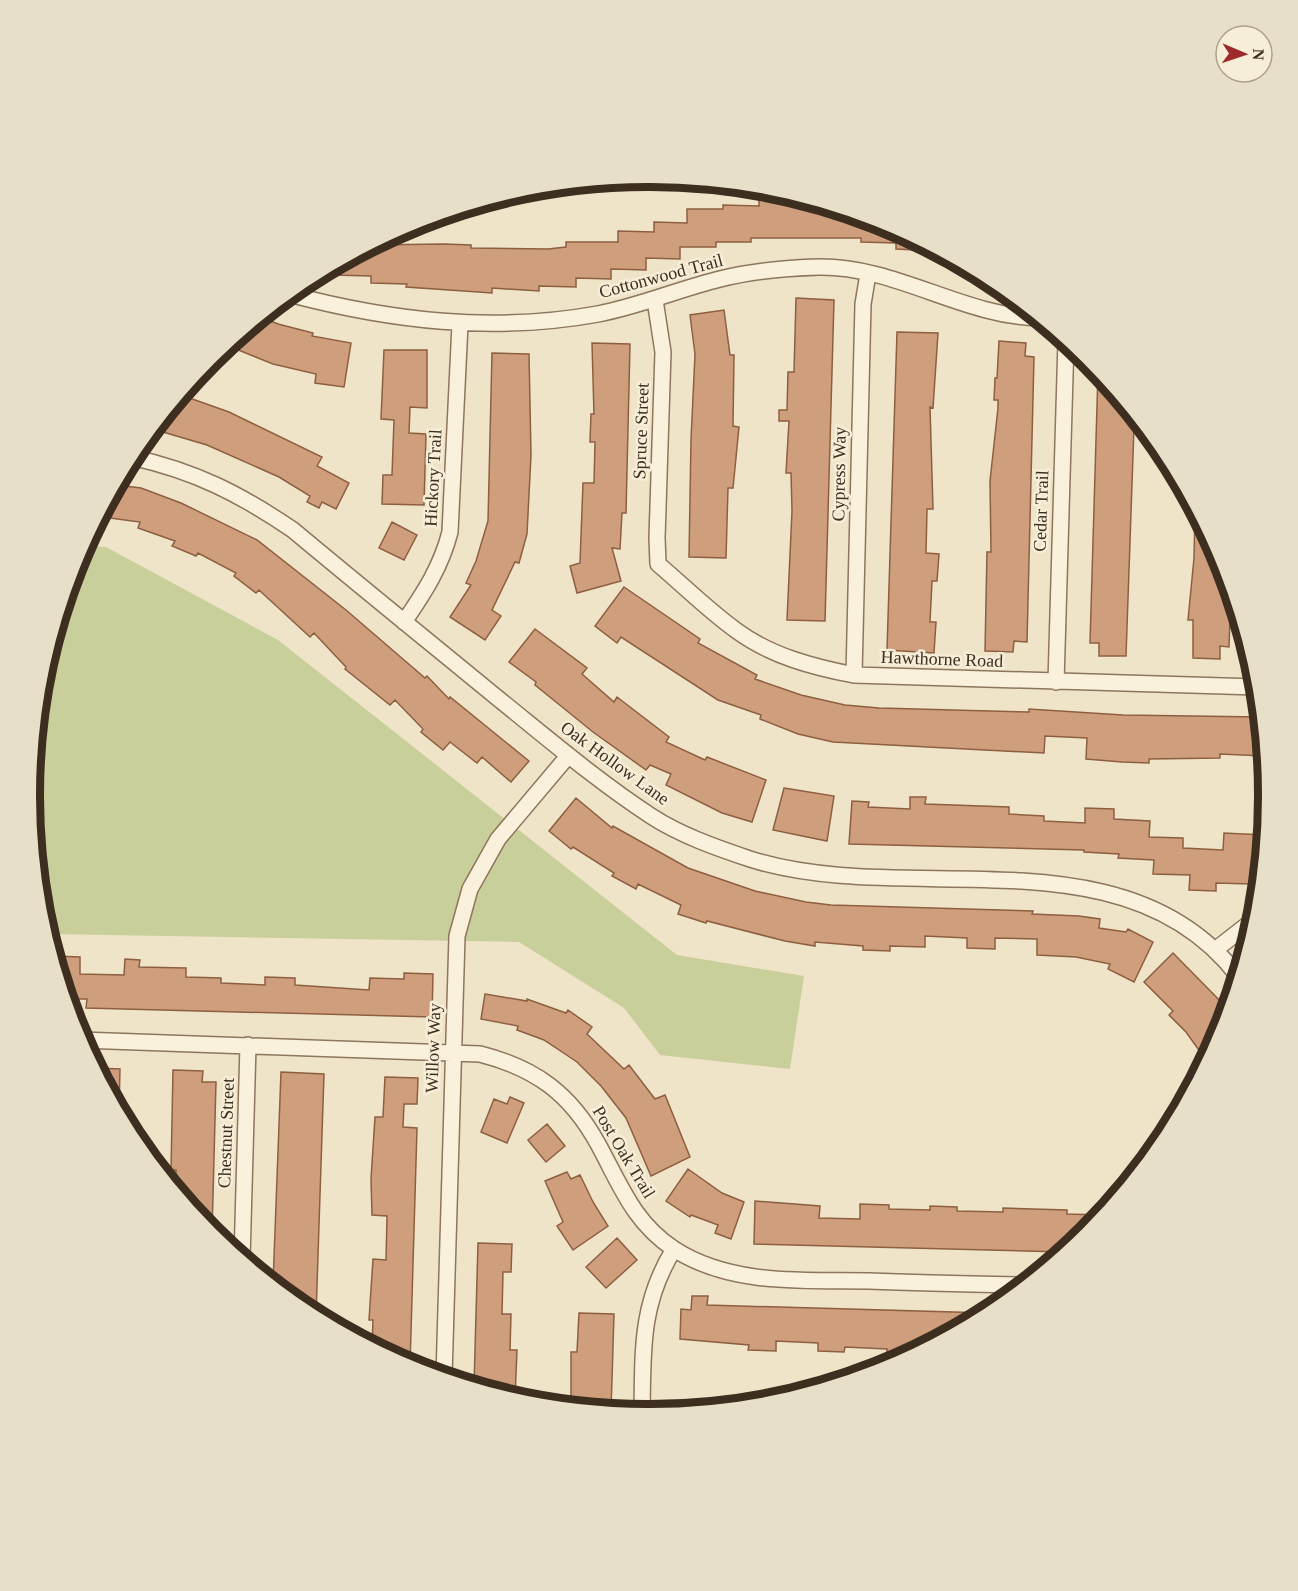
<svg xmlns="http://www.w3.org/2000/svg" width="1298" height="1591" viewBox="0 0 1298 1591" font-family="Georgia,serif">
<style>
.green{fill:#c9cf9b}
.building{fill:#cf9f7d;stroke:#8d5f41;stroke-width:1.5}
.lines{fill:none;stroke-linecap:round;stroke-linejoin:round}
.minor-casing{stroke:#8d765c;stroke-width:18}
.minor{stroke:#faf1dc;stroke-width:15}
.labels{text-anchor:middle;stroke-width:5;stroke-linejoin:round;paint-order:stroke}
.street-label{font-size:18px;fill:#3d2e20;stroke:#f7eed8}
.rim{fill:none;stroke:#3d2e20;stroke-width:8}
</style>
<rect width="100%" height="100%" fill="#f0e4c8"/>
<path class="green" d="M84 546 106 547 278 640 677 955 804 976 790 1069 660 1055 624 1008 519 942 47 934 42 916 30 795 42 674 77 558Z"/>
<path class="building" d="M792 197 886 224 936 251 896 249V243L861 242V238H751V242H716V247H680V259L646 258V270L611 269V279L576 278V287L539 286V291L492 288V293L406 287 407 284 371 283V276L333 275V266L371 245 444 244 471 245V248L548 249 566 247V242H618V231L654 232V222L687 223V209H723V205L759 206V200L792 201Z
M796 298 834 300 825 621 787 620 792 511 791 473H786L789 421H779V410H787L788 372H794Z
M724 310 730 355H734L733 426 739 427 733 488H728L726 558 689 557 691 440 695 354 690 315Z
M261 317 278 324 313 333 312 336 351 343 344 387 315 383 316 374 273 364 226 345Z
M897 332 938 333 933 408 930 407 933 509H927L926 553 939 554 937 581H932L930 622H936L934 653 887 650Z
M999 341 1026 343 1025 356 1034 357 1027 642 1014 641 1013 652 985 651 987 552H991L990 481 998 408V400H994L995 378H997Z
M592 343 630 344 626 513H622L620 549 612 548 621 581 577 593 570 566 580 563 583 483H594L595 442H590L591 414H594Z
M384 350H427V408L410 407 409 433 426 434 424 505 382 504 383 475H392L394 420 381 419Z
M492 353 529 354 531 455 527 534 519 563 515 562 492 610 501 616 485 640 450 617 471 585 466 583 476 561 488 521Z
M1098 372 1144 427H1134L1126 656H1099V643H1090Z
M181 395 229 412 322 457 317 466 349 483 336 509 322 502 319 508 307 502 310 496 279 477 207 445 153 429Z
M117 485 141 488 181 503 257 540 346 610 425 678 427 676 449 699 450 697 529 761 511 782 482 757 477 763 450 742 443 750 421 732 423 729 395 700 390 705 345 669 346 667 314 633 310 637 259 590 256 593 234 576 236 573 198 553 196 556 172 546 175 541 138 528 140 522 103 517 104 507Z
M1195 511 1221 559 1231 592 1229 647 1220 646V659L1193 658V620H1188L1194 558Z
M392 522 417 535 404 560 379 548Z
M624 587 700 639 698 643 757 675 755 679 801 695 845 705 879 708 1029 712V709L1123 715 1260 717 1264 756 1220 754V758L1149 759V763L1122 762 1086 759 1087 738 1045 736 1044 753 833 742 798 734 760 719 761 715 718 700 621 637 617 643 595 626Z
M535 629 587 668 582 674 614 702 617 697 669 737 666 742 705 760 707 757 766 780 752 822 722 813 666 785 671 774 650 765 646 770 593 732 535 685 536 682 509 662Z
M784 788 834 796 827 841 773 830Z
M910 797H926L925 804 1009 807V814L1044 816V821L1085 823V808L1114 809V819L1150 821 1149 837 1183 838V848L1223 850 1224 833 1264 835 1261 868H1252L1251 884 1216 883V891L1189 890 1190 875 1153 874 1154 860 1118 858 1119 854 1084 852V850L849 844 852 801 869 802 868 807 910 809Z
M576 798 612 828 613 826 688 868 755 891 806 902 831 905 1033 911 1032 914 1079 916 1100 919 1099 928 1126 932 1128 929 1153 942 1134 982 1108 969 1110 964 1076 957 1037 955V939L995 938V949L967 948V938L925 936V947L890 946V951L863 950V946L815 942V946L785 941 707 921 706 923 678 914 681 905 638 884 636 889 612 876 614 873 573 847 571 849 549 831Z
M1173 953 1228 1009 1221 1033 1206 1060 1186 1032 1169 1015 1173 1011 1144 982Z
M54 956 80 957V974L124 975 125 959 140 960 139 967 186 968V977L221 978V983L265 985V977L295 978V985L369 990 370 978 404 979V973L433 974 432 1017 86 1008 87 999H67Z
M485 994 527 1001V999L566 1013 568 1010 592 1027 587 1034 624 1069 629 1065 655 1099 665 1095 690 1157 651 1176 626 1118 601 1086 577 1062 544 1040 517 1030 518 1026 481 1019Z
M96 1068 120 1069 119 1110Z
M173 1070 203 1071 202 1082H216L212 1233 175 1189 176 1170H171Z
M281 1072 324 1074 316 1316 287 1296 288 1284H273Z
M385 1077 418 1078 417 1104H404L403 1127 417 1128 410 1366 372 1346 373 1320H369L373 1259 386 1260 387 1216 372 1215 371 1179 375 1117H383Z
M510 1097 524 1103 507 1143 481 1132 494 1099 507 1104Z
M547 1124 565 1146 546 1162 528 1140Z
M688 1169 722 1193 744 1202 731 1239 715 1233 718 1225 691 1215 690 1217 666 1201Z
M567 1172 571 1179 580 1175 593 1202 608 1226 573 1250 557 1226 563 1222 545 1181Z
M755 1201 820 1206 819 1218 860 1219V1204L889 1205V1209L930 1210V1206L957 1207V1211L1003 1212V1208L1067 1210V1214L1102 1215 1086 1233 1064 1252 754 1244Z
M617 1238 637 1260 606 1288 586 1267Z
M478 1243 512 1244 511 1272H503L502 1314H511L510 1350H517L515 1399 474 1386Z
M692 1296H708L707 1305 987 1313 927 1345H913V1353L910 1355 887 1354V1349L845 1347 844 1352 818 1351V1343L776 1341V1351L748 1350 749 1345 680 1339 681 1309 691 1310Z
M579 1313 614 1314 611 1411 571 1407V1352H577Z"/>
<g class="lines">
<g class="minor-casing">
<path id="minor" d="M289 294C391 321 493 333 598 314 640 306 679 289 720 279 752 271 786 268 819 267 896 266 962 316 1039 318
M655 300 663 352 657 538 658 564C684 586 709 611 737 631 771 656 813 667 854 675L1257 687
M131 457C195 471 240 494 293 530 360 586 428 641 495 696 546 737 596 780 651 816 680 835 717 848 750 859 906 909 1124 827 1238 976
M404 622C424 593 441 567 450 532L460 324
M854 675 863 304 868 274
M1056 682 1066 341
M1215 950 1256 918
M81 1040 480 1054C535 1068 570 1093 598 1144 620 1184 633 1222 674 1249 731 1286 805 1280 869 1281 921 1283 972 1284 1024 1285
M242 1259 248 1045
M444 1377 457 936 470 889 498 839 568 756
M642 1414C643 1351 640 1304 674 1249"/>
</g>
<use href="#minor" class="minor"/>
</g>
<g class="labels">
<g class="street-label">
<text transform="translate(661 276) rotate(-15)" y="6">Cottonwood Trail</text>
<text transform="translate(641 431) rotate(-88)" y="6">Spruce Street</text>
<text transform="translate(839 474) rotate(-89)" y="6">Cypress Way</text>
<text transform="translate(433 478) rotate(-87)" y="6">Hickory Trail</text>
<text transform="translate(1041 511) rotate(-88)" y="6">Cedar Trail</text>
<text transform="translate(942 659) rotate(2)" y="6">Hawthorne Road</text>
<text transform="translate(615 763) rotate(36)" y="6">Oak Hollow Lane</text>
<text transform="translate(433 1048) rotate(-88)" y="6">Willow Way</text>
<text transform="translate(226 1133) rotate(-88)" y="6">Chestnut Street</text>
<text transform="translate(624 1152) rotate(59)" y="6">Post Oak Trail</text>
</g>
</g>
<path d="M0 0H1298V1591H0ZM648 187H650A608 608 0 0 1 1258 795V796A608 608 0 0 1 650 1404H648A608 608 0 0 1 40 796V795A608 608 0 0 1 648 187Z" fill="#e8dfc9" fill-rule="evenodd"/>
<path class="rim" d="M648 187H650A608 608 0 0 1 1258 795V796A608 608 0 0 1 650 1404H648A608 608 0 0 1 40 796V795A608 608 0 0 1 648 187Z"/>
<g transform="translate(1244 54) rotate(92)"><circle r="28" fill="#f7eed8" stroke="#ada18e" stroke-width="1.5"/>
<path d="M0-4.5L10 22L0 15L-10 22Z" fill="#9e2a2b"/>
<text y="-9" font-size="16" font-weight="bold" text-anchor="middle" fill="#3d2e20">N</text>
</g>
</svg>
